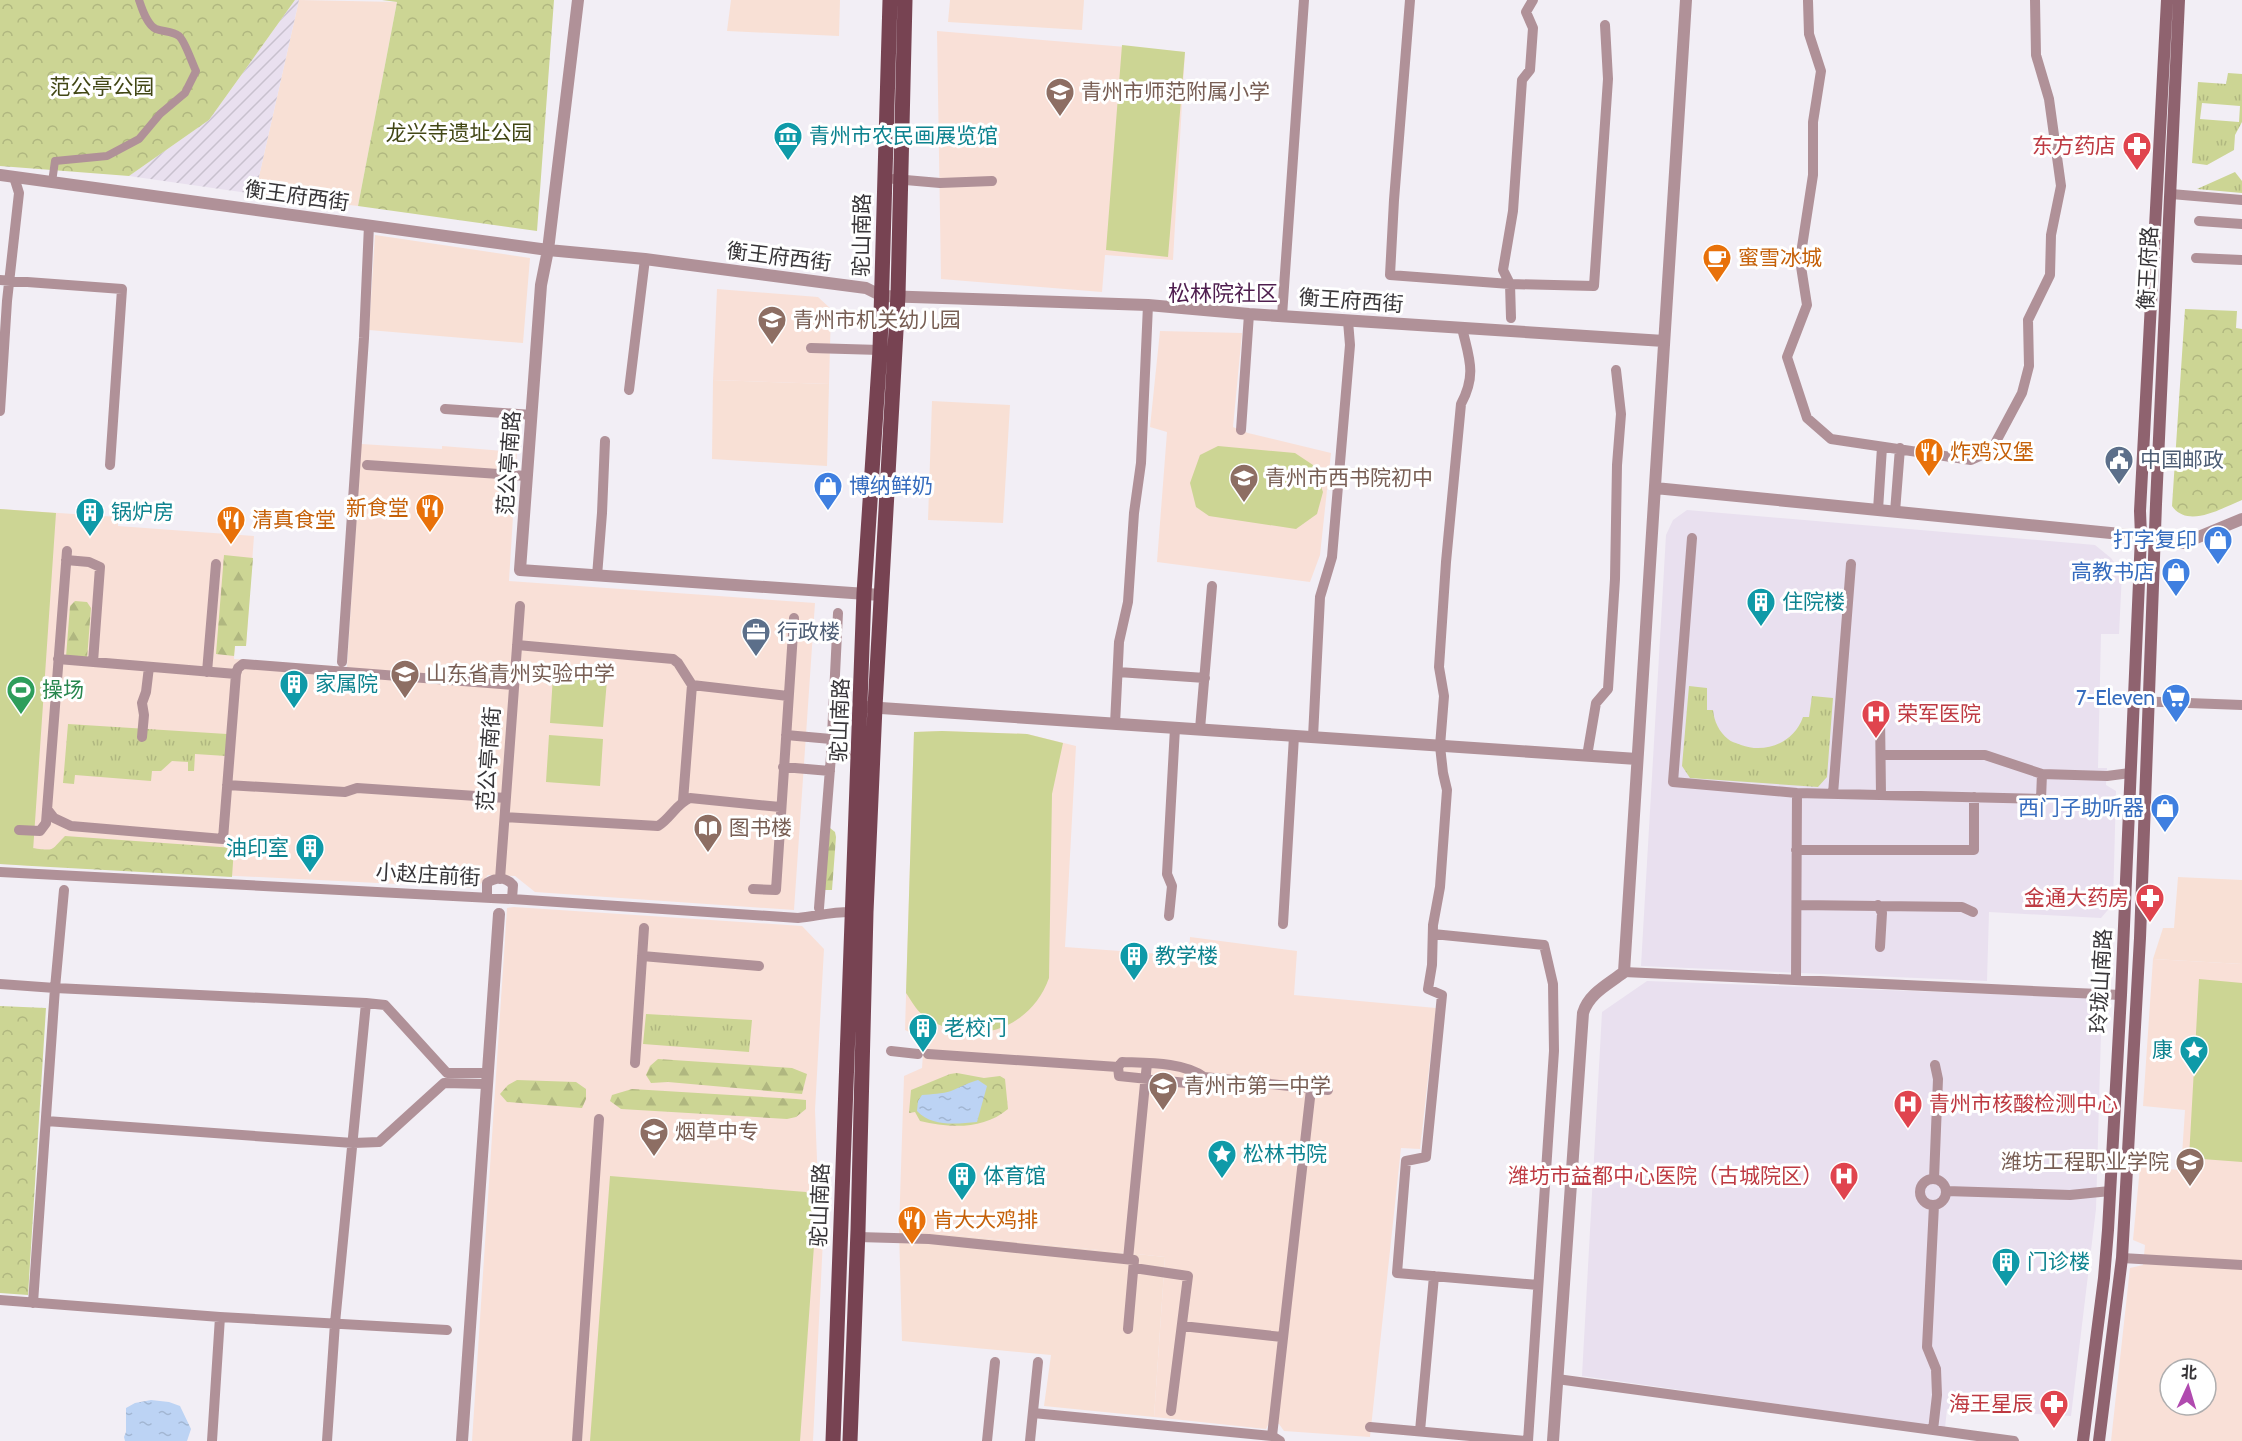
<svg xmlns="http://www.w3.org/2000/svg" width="2242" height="1441" viewBox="0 0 2242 1441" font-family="Cabin,'Noto Sans SC',sans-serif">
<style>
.commercial{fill:#f8e0d5}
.industrial{fill:url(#industrial-furrows)}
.education{fill:#f9e0d7;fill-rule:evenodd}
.built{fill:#e9e0ef}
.grass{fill:url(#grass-tufts);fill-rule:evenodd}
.forest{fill:url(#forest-firs)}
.park{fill:url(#park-crowns)}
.pitch{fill:#ccd594}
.water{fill:url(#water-ripples)}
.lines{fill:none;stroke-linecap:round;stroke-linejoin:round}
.pedestrian{stroke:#b09198;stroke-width:8}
.minor{stroke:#b09198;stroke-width:10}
.tertiary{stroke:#b09198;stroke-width:12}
.secondary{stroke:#8f636f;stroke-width:12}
.primary{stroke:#774352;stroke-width:15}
.labels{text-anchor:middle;stroke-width:6;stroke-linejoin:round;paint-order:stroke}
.park-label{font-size:21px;fill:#424715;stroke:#fff}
.education-label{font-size:21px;fill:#785e54;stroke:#fff;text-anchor:start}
.culture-label{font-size:21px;fill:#0d838f;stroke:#fff;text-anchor:start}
.health-label{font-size:21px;fill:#be3a42;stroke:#fff;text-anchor:end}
.street-label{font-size:21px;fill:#373538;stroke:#fff}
.food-label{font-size:21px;fill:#c56008;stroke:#fff;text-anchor:start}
.service-label{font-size:21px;fill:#4e5e75;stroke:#fff;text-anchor:start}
.shop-label{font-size:21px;fill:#366cbe;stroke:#fff;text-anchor:end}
.leisure-label{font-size:21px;fill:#27864d;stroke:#fff;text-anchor:start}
.neighbourhood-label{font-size:22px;fill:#4e1d4e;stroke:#fff}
</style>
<defs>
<pattern id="industrial-furrows" width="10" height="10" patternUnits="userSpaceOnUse" patternTransform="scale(1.5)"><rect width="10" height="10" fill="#e9e0ef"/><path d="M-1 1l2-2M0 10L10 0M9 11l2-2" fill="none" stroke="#c8c1ce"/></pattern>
<pattern id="grass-tufts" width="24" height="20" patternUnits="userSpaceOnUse" patternTransform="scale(1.5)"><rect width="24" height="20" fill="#ccd594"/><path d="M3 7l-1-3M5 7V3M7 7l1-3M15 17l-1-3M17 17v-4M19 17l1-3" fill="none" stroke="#b0b780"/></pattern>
<pattern id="forest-firs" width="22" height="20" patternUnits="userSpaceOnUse" patternTransform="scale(1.5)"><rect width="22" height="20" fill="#ccd594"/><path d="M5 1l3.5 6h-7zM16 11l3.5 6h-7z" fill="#b0b780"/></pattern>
<pattern id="park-crowns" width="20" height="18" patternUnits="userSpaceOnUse" patternTransform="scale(1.5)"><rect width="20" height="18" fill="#ccd594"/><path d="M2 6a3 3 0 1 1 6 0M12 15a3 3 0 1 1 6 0" fill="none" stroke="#b0b780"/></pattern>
<pattern id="water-ripples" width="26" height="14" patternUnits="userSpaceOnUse" patternTransform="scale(1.5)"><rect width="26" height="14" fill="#bcd3f4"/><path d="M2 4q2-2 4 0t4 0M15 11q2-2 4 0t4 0" fill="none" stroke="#a2b6d2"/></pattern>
</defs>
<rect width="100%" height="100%" fill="#f2eef5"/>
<path class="commercial" d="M299 0 397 2 358 206 255 194Z
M731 0H840L839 36 727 31Z
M950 0H1084L1082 30 948 22Z
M375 235 530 258 523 343 369 330Z
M713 380 829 384 827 466 712 459Z
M932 401 1010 405 1003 523 928 520Z
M2178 877 2242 880V964L2153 959 2163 928H2174Z
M899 1229 1165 1257 1154 1417 1044 1406 1051 1355 902 1341Z"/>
<path class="industrial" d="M295 0H299L255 194 129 176 209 120Z"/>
<path class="education" d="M937 31 1185 52 1173 260 1105 255 1102 292 941 279Z
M717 289 818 297 831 309 829 384 713 380Z
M1160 331 1242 333 1233 427 1248 433 1331 453 1320 555 1310 582 1157 562 1167 432 1150 427Z
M361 444 442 449V446L517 452 509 581 815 603 794 910 535 892 515 876 488 875 477 888 0 864V509L118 517V526L254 536 246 646H235L234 659 347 667Z
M942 731 1027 734 1076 746 1065 947 1189 956 1190 937 1297 951 1294 995 1436 1008 1420 1149 1401 1148 1370 1437 1284 1431 1279 1424 1269 1423 1266 1429 1154 1417 1165 1257 899 1229 904 1076 922 1068 924 1039 905 1030 914 732Z
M514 907 802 926 824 949 815 1110 818 1184 825 1199 813 1441H472L507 908Z
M2153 959 2242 964V1441H2111L2130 1268 2143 1265 2145 1245 2133 1240 2140 1167 2181 1170 2185 1110 2143 1106ZM2170 1369H2206V1405H2170Z"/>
<path class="built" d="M1687 510 2095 545 2111 558 2122 573 2119 634H2101L2098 768H2107L2106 785 2116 791 2113 904 2101 918 1989 912 1987 981 1641 966 1666 535 1673 520Z
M1647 981 2102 998 2096 1209 2071 1416 1947 1409 1945 1428 1582 1376 1602 1012Z"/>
<path class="grass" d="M2228 73 2242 74V122L2235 135 2234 150 2207 165 2192 163 2198 82 2226 84ZM2202 103 2240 106 2239 122 2200 119Z
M2235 172 2242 181V193L2197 189Z
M1689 686 1707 688V710H1713C1714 721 1719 732 1728 739 1731 742 1737 743 1741 745 1765 754 1794 743 1803 717H1809L1812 696 1833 698 1827 777 1818 787 1690 778 1682 766Z
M68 724 227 734 226 756 195 754 194 771H188V762L172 761 161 771H152L151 781 75 775 74 784 63 783Z
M646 1014 752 1020 749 1052 643 1044Z"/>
<path class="forest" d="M224 555 253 558 246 646H235L234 656 216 654Z
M75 601 87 602 91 608 87 659 66 657 70 606Z
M830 828 835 832 836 837 832 890H824Z
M658 1059 792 1068 807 1074 802 1094 668 1082 651 1083 646 1075 650 1066Z
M517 1080 576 1082 586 1089V1099L582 1108 507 1102 500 1094 508 1085Z
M632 1089 796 1099 806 1100V1109L796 1117 787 1119 621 1109 610 1101 612 1095Z"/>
<path class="park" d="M0 0H295L209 120 129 176 0 166Z
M382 0H554L537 231 358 206 397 2Z
M2185 309 2237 311 2236 328 2242 329V500C2222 508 2188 529 2172 506Z
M65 836 234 848 232 877 32 866V848C56 851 50 851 65 836Z
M0 1006 46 1008 28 1295 0 1293Z
M957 1073 984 1078 1000 1076 1005 1079 1008 1109C983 1130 950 1128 920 1121L915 1112 909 1113 911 1090 950 1074Z"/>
<path class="pitch" d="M1122 45 1185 52 1168 257 1106 250Z
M1218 446 1295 453 1313 465 1323 492 1317 514 1296 529 1209 516 1196 507 1190 483 1200 455Z
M0 509 56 513 32 866 0 864Z
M553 676 607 680 603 727 550 723Z
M942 731 1027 734 1063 743 1052 794 1049 978C1030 1031 969 1050 923 1015 916 1010 911 1000 906 993L914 732Z
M549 735 603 739 600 786 546 782Z
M2199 979 2242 983V1162L2189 1158Z
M610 1176 806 1192 817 1204 800 1441H590Z"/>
<path class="water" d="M978 1080 987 1086 977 1122C956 1124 932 1127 917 1111L918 1101 922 1095C932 1094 942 1094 951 1091 961 1087 967 1083 978 1080Z
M151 1400 169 1402 180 1406 191 1429 187 1441H125L124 1437 126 1432V1408L135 1403Z"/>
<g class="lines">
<path class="pedestrian" d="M52 182 55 161 107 156 139 139 160 114 185 93 196 71C192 63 185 41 179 36 172 31 164 32 156 29 147 25 142 9 139 0"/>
<path class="minor" d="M1410 0 1394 200 1390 275 1510 284 1594 286 1608 79 1605 25
M1808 1 1809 34 1821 71 1813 122V175L1800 260 1807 305 1787 357 1807 418 1831 439 1971 460 1991 451 2022 393 2029 366 2028 320 2050 275 2051 235 2061 186 2049 99 2036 55 2035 0
M894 179 940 183 992 181
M2171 194 2242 200
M2199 221 2242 224
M2196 258 2242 260
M0 280 122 289 110 465
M1282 316 1304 0
M1511 318 1510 284 1503 270 1513 211 1522 80 1530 70 1533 28 1526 12 1533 0
M1462 328C1469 358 1477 374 1461 404L1446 562 1439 667 1444 696 1440 746 1443 773 1447 790 1440 887 1433 925 1432 965 1428 989 1442 995 1426 1157 1406 1161 1397 1273 1538 1285
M811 348 880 350
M629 390 645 259
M445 409 532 415
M0 411 7 301 19 193 14 177
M1241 430 1249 314
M367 465 527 476
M1878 510 1882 447
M1895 512 1900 448
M1692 538 1673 782 1797 793 2041 799 2042 774
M66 560 89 562 100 567 93 662
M597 576 602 513 605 441
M517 645 673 659 678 663 692 685 788 696
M58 659 236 674
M342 662 364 338 369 225
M207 672 216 564
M1118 672 1205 678
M2134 701 2242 705
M1880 715 1881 795
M1115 724 1119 642 1128 602 1134 513 1141 463 1148 305
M1200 729 1212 586
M786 735 831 739
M142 737 144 715 142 703 146 692 149 667
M1313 737 1320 597 1332 557 1350 345 1348 321
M1881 755H1985L2042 774 2107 776 2130 773
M831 756H846
M1587 756 1596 703 1608 689 1615 579 1617 465 1621 414 1616 370
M783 767 830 771
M227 785 345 792 357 788 506 798
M1833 794 1851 564
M683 801 692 685
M47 809 54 818 71 826 223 839 236 674 238 668 243 664 514 685
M505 817 658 826C671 818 676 804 690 798L780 807
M19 830 40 831 46 823 67 551
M1796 850H1974V797
M0 872 512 899 798 918C817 916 835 911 854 912
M500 879 520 606
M753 889 776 890 794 618
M487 898V883C496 877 506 877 513 885L512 899
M1798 905 1962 907 1973 912
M1878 905 1882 913 1880 947
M819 908 831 756 838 613
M1169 916 1172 886 1167 874 1175 728
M1283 924 1294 736
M1433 934 1544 945 1553 984 1554 1051 1528 1441
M642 956 759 966
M1624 972 2121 995
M1796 979 1797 793
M0 984 55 988 64 890
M366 1003 385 1005 447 1073H488
M891 1051 918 1054
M928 1054 1118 1067 1122 1062C1148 1063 1183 1062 1204 1077L1328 1090
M635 1063 644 928
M1118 1067 1119 1076 1196 1084 1204 1077
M46 1121 353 1143 379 1142 444 1083 487 1084
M1934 1179 1938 1079 1935 1065
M1920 1192a13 13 0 1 1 26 0a13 13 0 1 1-26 0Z
M1946 1191 2070 1195 2110 1191
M858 1237 929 1239 1134 1260 1128 1329
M2122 1258 2242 1265
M1128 1259 1147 1063
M1134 1268 1188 1276 1171 1411
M0 1300 220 1317 447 1330
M33 1303 55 988 366 1003 335 1323 327 1441
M1182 1326 1282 1337
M1557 1379 2014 1441
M1033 1413 1272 1436 1280 1441
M1370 1427 1526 1441
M1933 1430 1937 1395 1936 1369 1927 1347 1934 1205
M1420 1431 1434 1276
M1272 1436 1311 1089
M212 1441 220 1317
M577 1441 599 1119
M987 1441 995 1362
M1030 1441 1038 1362"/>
<path class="tertiary" d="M578 0 548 250 541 285 520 570 881 595
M0 175 548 250 645 259 866 288 882 296 1148 305 1249 314 1664 341
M1655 488 2141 536 2170 543H2184L2242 519
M866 707 1637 759
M462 1441 499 914
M1553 1441 1583 1013C1589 993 1609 984 1624 972L1686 0"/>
<path class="secondary" d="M2083 1441 2104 1278 2108 1230 2121 995 2141 536 2140 511 2167 0
M2099 1441 2122 1258 2140 938 2156 504 2179 0"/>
<path class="primary" d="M833 1441 864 593 880 350 890 0
M850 1441 858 1230 866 912 875 707 898 295 905 0"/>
</g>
<defs>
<g id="school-pin" transform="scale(1.5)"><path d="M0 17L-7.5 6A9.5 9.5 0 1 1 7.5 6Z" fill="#8d6e63" stroke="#fff"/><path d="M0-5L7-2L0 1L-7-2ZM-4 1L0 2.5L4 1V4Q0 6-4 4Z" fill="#fff"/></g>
<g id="museum-pin" transform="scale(1.5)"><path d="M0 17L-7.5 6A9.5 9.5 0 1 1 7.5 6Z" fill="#0f9aa8" stroke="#fff"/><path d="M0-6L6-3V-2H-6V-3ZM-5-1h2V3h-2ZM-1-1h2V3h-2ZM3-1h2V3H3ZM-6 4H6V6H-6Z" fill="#fff"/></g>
<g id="pharmacy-pin" transform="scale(1.5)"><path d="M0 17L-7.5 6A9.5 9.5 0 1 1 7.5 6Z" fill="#e0444e" stroke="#fff"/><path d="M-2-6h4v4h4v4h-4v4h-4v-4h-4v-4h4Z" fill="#fff"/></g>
<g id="cafe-pin" transform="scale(1.5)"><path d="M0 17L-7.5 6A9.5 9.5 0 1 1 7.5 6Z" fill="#e8710a" stroke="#fff"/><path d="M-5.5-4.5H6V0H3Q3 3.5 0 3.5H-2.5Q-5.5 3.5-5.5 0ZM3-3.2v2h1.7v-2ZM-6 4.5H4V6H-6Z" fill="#fff"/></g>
<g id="restaurant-pin" transform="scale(1.5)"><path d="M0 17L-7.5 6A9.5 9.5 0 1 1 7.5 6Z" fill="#e8710a" stroke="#fff"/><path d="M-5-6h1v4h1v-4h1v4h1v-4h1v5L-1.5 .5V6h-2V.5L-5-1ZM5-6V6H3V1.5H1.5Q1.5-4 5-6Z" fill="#fff"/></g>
<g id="civic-pin" transform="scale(1.5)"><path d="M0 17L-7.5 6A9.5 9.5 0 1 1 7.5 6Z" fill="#5c6f8a" stroke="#fff"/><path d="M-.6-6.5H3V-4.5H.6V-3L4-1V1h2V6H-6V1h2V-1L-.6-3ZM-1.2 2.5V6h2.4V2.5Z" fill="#fff"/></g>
<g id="shop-pin" transform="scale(1.5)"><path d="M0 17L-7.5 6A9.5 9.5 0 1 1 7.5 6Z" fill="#3f7fe0" stroke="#fff"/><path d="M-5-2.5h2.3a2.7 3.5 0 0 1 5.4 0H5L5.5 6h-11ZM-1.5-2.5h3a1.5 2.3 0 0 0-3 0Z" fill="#fff"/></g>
<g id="building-pin" transform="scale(1.5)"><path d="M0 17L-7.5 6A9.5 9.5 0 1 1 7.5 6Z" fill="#0f9aa8" stroke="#fff"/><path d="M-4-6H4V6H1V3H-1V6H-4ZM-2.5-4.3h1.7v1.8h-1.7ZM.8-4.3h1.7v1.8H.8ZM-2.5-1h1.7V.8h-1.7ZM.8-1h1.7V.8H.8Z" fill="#fff"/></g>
<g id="office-pin" transform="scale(1.5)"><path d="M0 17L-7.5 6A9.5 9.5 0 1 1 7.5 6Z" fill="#5c6f8a" stroke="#fff"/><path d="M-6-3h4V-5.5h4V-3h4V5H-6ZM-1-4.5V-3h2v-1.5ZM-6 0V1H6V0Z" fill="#fff"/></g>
<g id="stadium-pin" transform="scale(1.5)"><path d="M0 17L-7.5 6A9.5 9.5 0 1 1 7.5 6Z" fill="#2e9e5b" stroke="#fff"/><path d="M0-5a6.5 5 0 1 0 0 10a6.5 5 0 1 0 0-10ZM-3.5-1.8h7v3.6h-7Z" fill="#fff"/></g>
<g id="supermarket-pin" transform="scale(1.5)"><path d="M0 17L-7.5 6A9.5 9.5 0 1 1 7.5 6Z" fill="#3f7fe0" stroke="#fff"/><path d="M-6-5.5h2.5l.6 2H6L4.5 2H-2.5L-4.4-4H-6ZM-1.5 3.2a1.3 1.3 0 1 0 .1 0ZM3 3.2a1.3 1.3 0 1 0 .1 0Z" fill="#fff"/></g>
<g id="hospital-pin" transform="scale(1.5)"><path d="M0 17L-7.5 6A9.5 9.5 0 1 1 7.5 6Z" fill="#e0444e" stroke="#fff"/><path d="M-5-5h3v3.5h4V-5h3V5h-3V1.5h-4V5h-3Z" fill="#fff"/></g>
<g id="library-pin" transform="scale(1.5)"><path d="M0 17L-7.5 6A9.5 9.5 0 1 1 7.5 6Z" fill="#8d6e63" stroke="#fff"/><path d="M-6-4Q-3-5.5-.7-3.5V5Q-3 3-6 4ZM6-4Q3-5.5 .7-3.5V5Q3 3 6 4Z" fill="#fff"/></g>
<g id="sight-pin" transform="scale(1.5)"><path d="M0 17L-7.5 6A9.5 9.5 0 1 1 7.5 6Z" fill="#0f9aa8" stroke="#fff"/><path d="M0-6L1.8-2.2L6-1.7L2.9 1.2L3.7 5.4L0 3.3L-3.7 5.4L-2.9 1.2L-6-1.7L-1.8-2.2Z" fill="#fff"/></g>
<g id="university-pin" transform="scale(1.5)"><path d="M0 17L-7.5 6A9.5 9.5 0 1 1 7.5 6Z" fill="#8d6e63" stroke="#fff"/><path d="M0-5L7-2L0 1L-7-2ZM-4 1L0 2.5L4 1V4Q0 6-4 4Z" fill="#fff"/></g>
</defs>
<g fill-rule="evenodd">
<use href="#school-pin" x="1060" y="92"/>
<use href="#museum-pin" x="788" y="136"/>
<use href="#pharmacy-pin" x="2137" y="146"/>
<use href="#cafe-pin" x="1717" y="258"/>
<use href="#school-pin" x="772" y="320"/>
<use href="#restaurant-pin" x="1929" y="452"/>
<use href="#civic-pin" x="2119" y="460"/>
<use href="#school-pin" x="1244" y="478"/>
<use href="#shop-pin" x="828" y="486"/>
<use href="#restaurant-pin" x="430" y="508"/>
<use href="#building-pin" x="90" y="512"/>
<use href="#restaurant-pin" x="231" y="520"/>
<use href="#shop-pin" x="2218" y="540"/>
<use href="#shop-pin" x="2176" y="572"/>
<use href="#building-pin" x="1761" y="602"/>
<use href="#office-pin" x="756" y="632"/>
<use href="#school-pin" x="405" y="674"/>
<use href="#building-pin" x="294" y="684"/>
<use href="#stadium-pin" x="21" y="690"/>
<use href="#supermarket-pin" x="2176" y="698"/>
<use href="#hospital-pin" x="1876" y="714"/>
<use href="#shop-pin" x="2165" y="808"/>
<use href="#library-pin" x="708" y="828"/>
<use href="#building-pin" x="310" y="848"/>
<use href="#pharmacy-pin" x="2150" y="898"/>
<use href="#building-pin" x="1134" y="956"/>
<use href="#building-pin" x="923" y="1028"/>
<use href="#sight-pin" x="2194" y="1050"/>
<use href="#school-pin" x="1163" y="1086"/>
<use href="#hospital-pin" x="1908" y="1104"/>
<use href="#school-pin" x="654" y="1132"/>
<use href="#sight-pin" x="1222" y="1154"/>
<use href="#university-pin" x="2190" y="1162"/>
<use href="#building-pin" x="962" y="1176"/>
<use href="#hospital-pin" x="1844" y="1176"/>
<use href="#restaurant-pin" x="912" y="1220"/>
<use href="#building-pin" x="2006" y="1262"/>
<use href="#pharmacy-pin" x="2054" y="1404"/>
</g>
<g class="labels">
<g class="park-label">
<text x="102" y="94">范公亭公园</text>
<text x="459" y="140">龙兴寺遗址公园</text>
</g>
<g class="education-label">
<text x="1081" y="99">青州市师范附属小学</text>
<text x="793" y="327">青州市机关幼儿园</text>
<text x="1265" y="485">青州市西书院初中</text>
<text x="426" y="681">山东省青州实验中学</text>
<text x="729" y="835">图书楼</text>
<text x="1184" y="1093">青州市第一中学</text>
<text x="675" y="1139">烟草中专</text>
<text x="2169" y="1169" text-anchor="end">潍坊工程职业学院</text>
</g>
<g class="culture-label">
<text x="809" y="143">青州市农民画展览馆</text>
<text x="111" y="519">锅炉房</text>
<text x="1782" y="609">住院楼</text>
<text x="315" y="691">家属院</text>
<text x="289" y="855" text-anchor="end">油印室</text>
<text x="1155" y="963">教学楼</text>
<text x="944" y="1035">老校门</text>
<text x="2173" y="1057" text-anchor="end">康</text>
<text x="1243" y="1161">松林书院</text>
<text x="983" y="1183">体育馆</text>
<text x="2027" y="1269">门诊楼</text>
</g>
<g class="health-label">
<text x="2116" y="153">东方药店</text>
<text x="1897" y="721" text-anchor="start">荣军医院</text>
<text x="2129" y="905">金通大药房</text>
<text x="1929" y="1111" text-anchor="start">青州市核酸检测中心</text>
<text x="1823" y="1183">潍坊市益都中心医院（古城院区）</text>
<text x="2033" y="1411">海王星辰</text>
</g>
<g class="street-label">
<text transform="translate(297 196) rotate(8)" y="7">衡王府西街</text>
<text transform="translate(862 235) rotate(-89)" y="7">驼山南路</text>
<text transform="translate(779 257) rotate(7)" y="7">衡王府西街</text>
<text transform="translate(2148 268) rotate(-87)" y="7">衡王府路</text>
<text transform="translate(1351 301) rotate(4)" y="7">衡王府西街</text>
<text transform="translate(509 463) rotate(-86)" y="7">范公亭南路</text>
<text transform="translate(840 720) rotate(-88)" y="7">驼山南路</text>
<text transform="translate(489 759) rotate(-86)" y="7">范公亭南街</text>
<text transform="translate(428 875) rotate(3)" y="7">小赵庄前街</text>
<text transform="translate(2101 981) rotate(-87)" y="7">玲珑山南路</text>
<text transform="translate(820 1205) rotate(-88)" y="7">驼山南路</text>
</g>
<g class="food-label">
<text x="1738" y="265">蜜雪冰城</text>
<text x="1950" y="459">炸鸡汉堡</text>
<text x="409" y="515" text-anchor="end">新食堂</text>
<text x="252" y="527">清真食堂</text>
<text x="933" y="1227">肯大大鸡排</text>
</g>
<g class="service-label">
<text x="2140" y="467">中国邮政</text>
<text x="777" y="639">行政楼</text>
</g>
<g class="shop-label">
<text x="849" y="493" text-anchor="start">博纳鲜奶</text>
<text x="2197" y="547">打字复印</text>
<text x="2155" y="579">高教书店</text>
<text x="2155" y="705">7-Eleven</text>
<text x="2144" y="815">西门子助听器</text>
</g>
<g class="leisure-label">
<text x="42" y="697">操场</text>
</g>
<g class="neighbourhood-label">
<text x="1223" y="301">松林院社区</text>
</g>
</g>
<g transform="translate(2188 1387) rotate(4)"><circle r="28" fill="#ffffff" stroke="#afaeaf" stroke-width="1.5"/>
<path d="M0-4.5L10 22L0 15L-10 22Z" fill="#b04aaf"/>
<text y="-9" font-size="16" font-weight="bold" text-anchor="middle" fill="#373538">北</text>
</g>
</svg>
